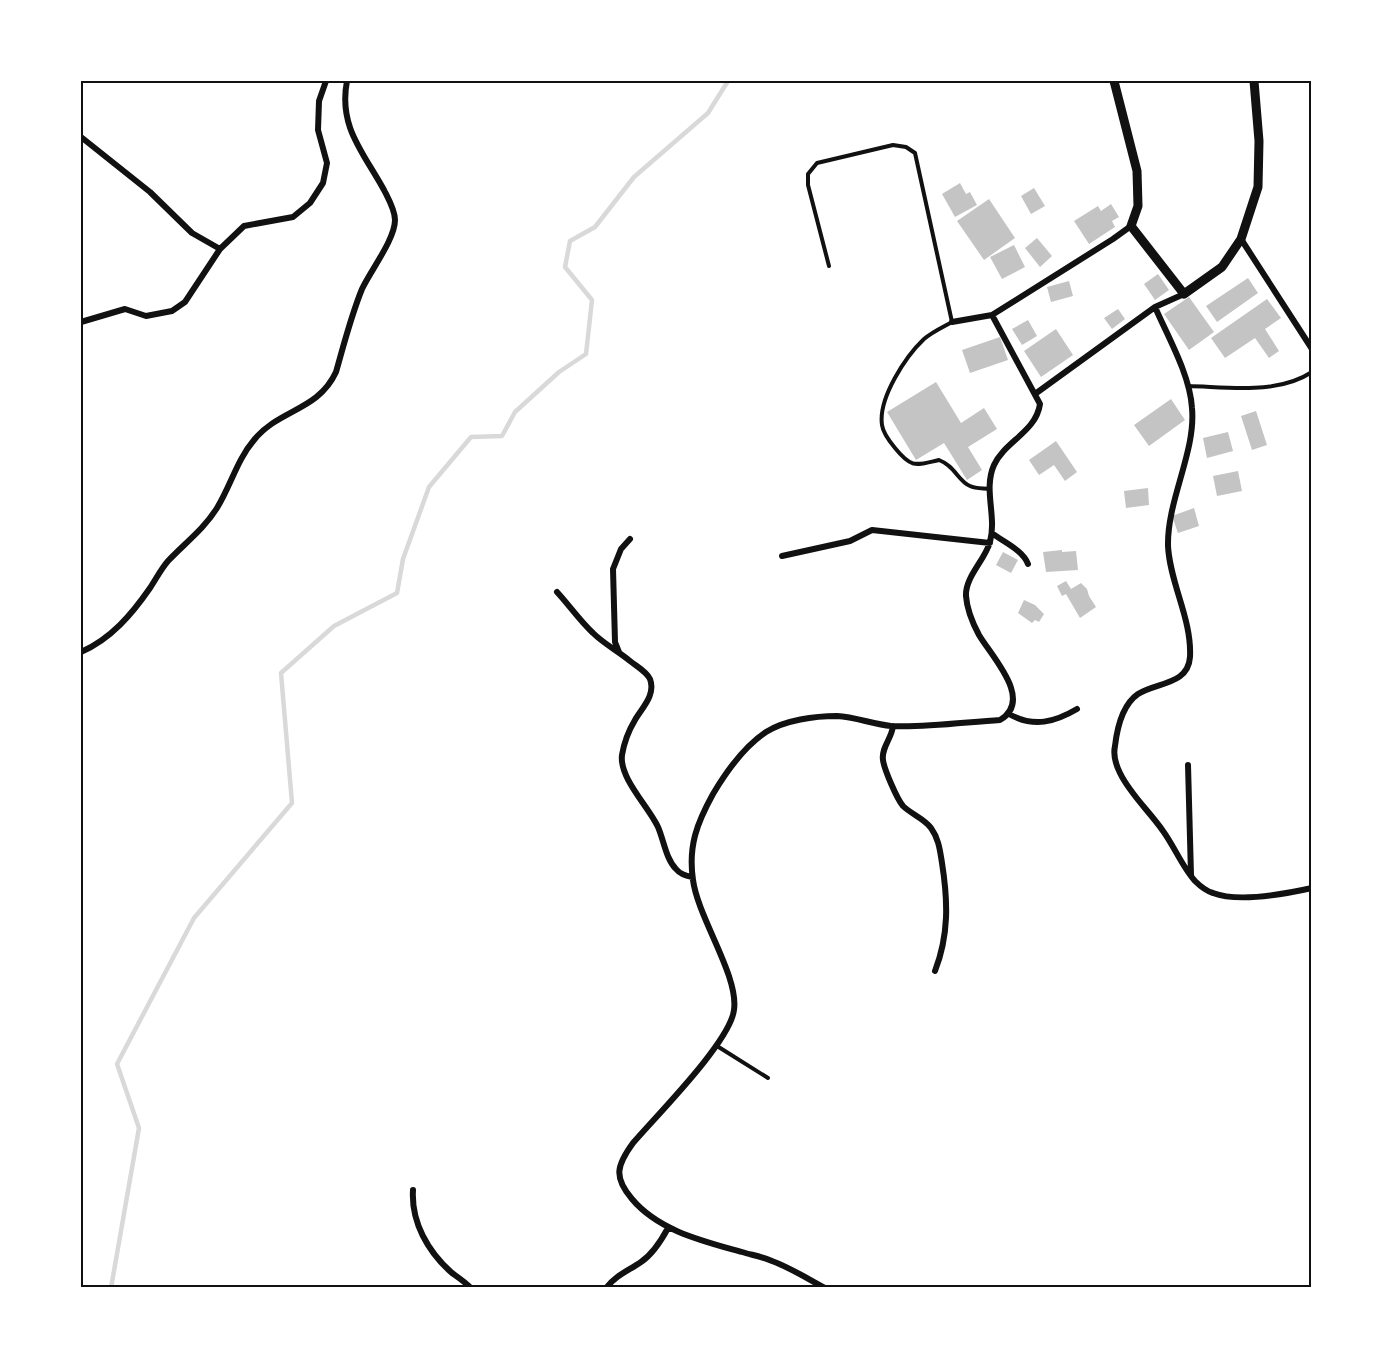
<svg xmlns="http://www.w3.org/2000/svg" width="1393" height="1369" viewBox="0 0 1393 1369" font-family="'Noto Serif',serif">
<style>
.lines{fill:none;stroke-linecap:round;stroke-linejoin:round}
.stream{stroke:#d9d9d9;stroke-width:4.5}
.building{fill:#c4c4c4}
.service{stroke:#111;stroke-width:4}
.minor{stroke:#111;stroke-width:6}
.tertiary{stroke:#111;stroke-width:9}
.neatline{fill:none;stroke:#111;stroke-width:2}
</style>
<rect width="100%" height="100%" fill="#fff"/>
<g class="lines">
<path class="stream" d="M111 1288 139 1128 117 1064 194 918 292 803 281 673 334 626 397 593 403 559 429 487 471 437 502 436 515 412 559 372 586 354 592 300 565 267 570 241 595 227 634 177 708 113 728 81"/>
</g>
<path class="building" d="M960 183 966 194 970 192 977 205 955 217 942 194Z
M1034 188 1045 206 1031 214 1021 196Z
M989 199 1015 238 984 260 957 221Z
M1111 204 1119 217 1112 221 1115 227 1089 244 1074 221 1098 206 1101 211Z
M1037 238 1052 256 1040 267 1025 248Z
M1014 245 1025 267 1002 279 990 257Z
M1158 274 1169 290 1155 300 1144 284Z
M1248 278 1258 293 1217 322 1206 306Z
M1069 281 1073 296 1051 302 1047 287Z
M1189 297 1214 332 1189 350 1164 314Z
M1267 299 1281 318 1265 329 1279 351 1269 358 1255 338 1225 358 1211 338Z
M1118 309 1125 319 1112 329 1104 318Z
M1028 320 1037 336 1022 345 1012 329Z
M1056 329 1073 355 1041 377 1024 351Z
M1000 337 1008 360 970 373 962 350Z
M936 382 961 423 984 408 997 429 968 447 982 470 967 480 944 443 916 460 887 412Z
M1171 399 1185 420 1149 446 1134 425Z
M1256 411 1267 445 1252 450 1241 416Z
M1228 432 1233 451 1207 458 1203 438Z
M1056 441 1077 472 1065 481 1054 465 1039 475 1029 460Z
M1238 471 1242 491 1217 496 1213 476Z
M1148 488 1149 505 1126 508 1124 491Z
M1194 508 1199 526 1178 533 1172 516Z
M1062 550V552L1076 551 1078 570 1046 572 1043 552Z
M1003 552 1018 560 1011 573 996 565Z
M1066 581 1071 589 1081 583 1087 589 1089 596 1096 607 1080 618 1066 594 1062 596 1057 586Z
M1024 600 1035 605 1044 614 1039 622 1035 620 1032 623 1018 613Z"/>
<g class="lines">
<path class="service" d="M829 266 808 185V174L817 163 893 145 906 147 915 153 952 322C943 327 932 332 924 339 906 356 878 398 882 425 883 433 890 442 895 448 912 469 916 465 939 460 955 466 958 481 970 486 976 489 984 488 990 489
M1188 386C1228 387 1277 395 1312 372
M717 1046 768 1078"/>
<path class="minor" d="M81 137 150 192 192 233 220 249
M1241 239 1312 349
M1155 307C1168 337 1190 375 1192 408 1196 452 1167 500 1168 546 1170 584 1192 619 1190 657 1188 685 1157 682 1138 694 1122 705 1117 729 1115 746 1113 755 1116 765 1120 773 1130 794 1150 812 1163 831 1174 846 1183 868 1195 881 1200 886 1206 891 1213 893 1239 903 1285 894 1312 888
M81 322 125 309 146 316 172 311 185 302 220 249 244 226 293 217 310 203 323 183 327 163 318 130 319 101 326 81
M952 322 992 315 1113 239 1131 226
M1035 394 1155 307 1184 294
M992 533C1003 542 1023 550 1028 564
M782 556 850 541 872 530 990 543
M557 592C569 605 580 621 593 633 604 644 618 651 630 661 636 666 646 671 650 679 656 695 642 708 635 720 629 730 624 743 622 755 619 778 649 807 658 827 664 841 666 859 676 869 680 874 686 876 692 877
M81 652C111 639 132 614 150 588 156 579 161 569 168 561 185 543 204 529 217 508 231 485 237 460 254 440 279 409 318 411 336 372 344 344 351 316 362 289 371 270 395 239 395 220 395 210 388 198 384 190 364 153 338 127 347 81
M619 652 615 642 613 569 621 549 630 539
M1009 714C1034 728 1055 722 1077 709
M893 726C892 738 881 748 883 760 884 769 897 799 903 806 911 814 925 819 931 828 939 839 940 851 942 863 948 901 949 935 935 971
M1188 765 1191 875
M413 1190C411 1222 428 1252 452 1273 459 1278 465 1282 471 1288
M606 1288C616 1275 628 1271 641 1262 653 1254 661 1241 668 1228
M825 1288C808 1279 791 1268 772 1261 763 1257 752 1255 742 1252 703 1241 659 1231 632 1199 613 1177 617 1165 633 1143 657 1115 730 1042 734 1010 739 976 698 918 693 880 688 846 697 823 713 794 726 772 745 746 766 732 785 720 815 716 837 716 855 717 873 724 891 726 923 728 967 722 1000 720 1034 700 992 657 979 635 972 622 967 610 966 596 965 577 985 560 990 542 997 516 983 490 994 465 1005 441 1036 432 1040 404L992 315"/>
<path class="tertiary" d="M1114 81 1137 171 1138 206 1131 226 1184 294 1222 267 1241 239 1258 187 1259 141 1254 81"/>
</g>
<rect width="1393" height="1369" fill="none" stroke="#ffffff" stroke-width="165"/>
<rect x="82" y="82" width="1228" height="1204" class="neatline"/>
</svg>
